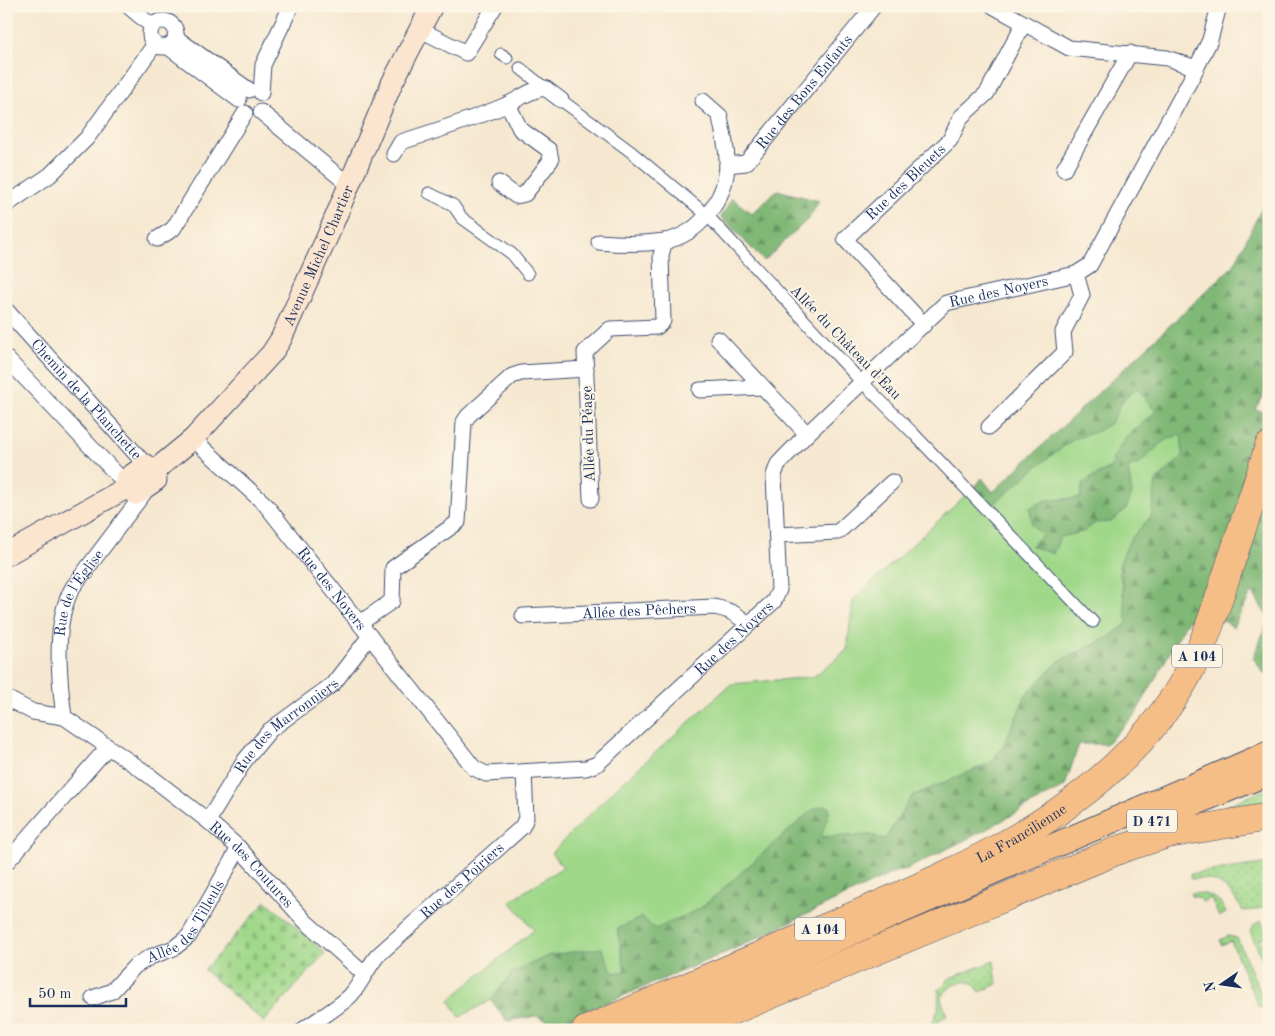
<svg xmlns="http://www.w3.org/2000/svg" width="1275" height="1036" viewBox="0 0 1275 1036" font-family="'Old Standard TT',serif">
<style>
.grass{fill:url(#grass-dots);stroke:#5e8474}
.forest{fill:url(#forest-firs);stroke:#4e746a}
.cemetery{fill:url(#cemetery-stones);stroke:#5e8474}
.garden{fill:#a0d88a;stroke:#5e8474}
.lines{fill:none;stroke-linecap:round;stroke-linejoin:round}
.pedestrian-casing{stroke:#3c4b6f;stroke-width:13}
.minor-casing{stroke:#3c4b6f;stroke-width:17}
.secondary-casing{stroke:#3c4b6f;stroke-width:23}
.primary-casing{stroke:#3c4b6f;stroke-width:26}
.motorway-casing{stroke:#3c4b6f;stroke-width:29}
.pedestrian{stroke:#fff;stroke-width:11}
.minor{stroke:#fff;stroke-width:15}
.secondary{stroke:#fbe5cf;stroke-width:21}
.primary{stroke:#f6be87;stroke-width:24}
.motorway{stroke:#f6be87;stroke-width:28}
.labels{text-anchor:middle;stroke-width:4.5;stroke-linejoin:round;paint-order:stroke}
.shield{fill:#fcf5e5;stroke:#5e6a86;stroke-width:1}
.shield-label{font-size:14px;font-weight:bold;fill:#1b2f5e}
.street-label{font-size:15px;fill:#1b2f5e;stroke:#fcf5e5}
</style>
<defs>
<pattern id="grass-dots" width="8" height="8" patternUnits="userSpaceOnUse" patternTransform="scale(1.25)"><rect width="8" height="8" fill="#a0d88a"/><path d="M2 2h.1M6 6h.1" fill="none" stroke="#89ba7a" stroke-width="1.8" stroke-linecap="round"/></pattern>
<pattern id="forest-firs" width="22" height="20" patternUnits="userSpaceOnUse" patternTransform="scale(1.25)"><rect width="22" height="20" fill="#80b876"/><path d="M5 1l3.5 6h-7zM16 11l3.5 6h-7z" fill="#689664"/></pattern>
<pattern id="cemetery-stones" width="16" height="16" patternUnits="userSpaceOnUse" patternTransform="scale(1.25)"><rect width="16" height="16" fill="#a0d88a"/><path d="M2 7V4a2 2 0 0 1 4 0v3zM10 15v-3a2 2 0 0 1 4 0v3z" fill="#89ba7a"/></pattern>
</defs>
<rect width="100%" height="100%" fill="#fcf5e5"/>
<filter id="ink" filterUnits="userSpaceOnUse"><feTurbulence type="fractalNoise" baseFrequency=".02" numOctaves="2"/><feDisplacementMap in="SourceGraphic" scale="10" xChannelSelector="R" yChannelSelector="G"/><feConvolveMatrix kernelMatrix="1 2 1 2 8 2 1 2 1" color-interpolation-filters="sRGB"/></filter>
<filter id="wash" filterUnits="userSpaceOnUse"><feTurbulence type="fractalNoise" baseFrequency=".0096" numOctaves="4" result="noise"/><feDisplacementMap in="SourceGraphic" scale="20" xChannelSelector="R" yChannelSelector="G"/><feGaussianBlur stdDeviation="1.12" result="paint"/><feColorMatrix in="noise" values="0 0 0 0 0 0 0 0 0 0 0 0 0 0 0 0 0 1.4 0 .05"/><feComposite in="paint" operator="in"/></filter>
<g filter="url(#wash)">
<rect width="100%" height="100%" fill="#f6e8d0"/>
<path class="grass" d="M1269 788V810L1235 812 1225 806Z
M1269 863V905L1256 910 1243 911C1229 889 1220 876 1191 879L1190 874Z
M1191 893C1208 893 1219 896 1226 913L1219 917 1211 898 1202 902 1197 897 1191 896Z
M1261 921 1268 935 1260 939 1269 960V975L1250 931 1255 924Z
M1228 936 1237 938 1266 1005 1259 1008 1231 941 1221 945 1220 940Z
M994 961 997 984 980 992C977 988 975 985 971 983 960 978 945 989 941 999L947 1016 938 1020 943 1030H934L932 1023 938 1010 939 989 950 978Z"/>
<path class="forest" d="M777 190 819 201 809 218 764 261 721 217 732 198 752 214Z
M1269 193V386L1255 409 1269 414V673H1264L1253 658 1269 619 1252 592 1233 627 1224 621 1188 620 1135 715 1106 744H1079L1065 786 985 830 907 869 895 872 734 949 556 1024 536 1016 507 1021 491 1000 512 973 550 955 602 948 613 973 625 970 617 929 642 917 701 908 812 810 823 806 829 807V813L822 837 871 835 885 839 912 796 990 763 1002 748 1026 695 1059 661 1109 637 1123 588 1119 566 1129 541 1151 516 1156 481 1183 456 1164 441 1139 464 1128 468 1132 494 1126 509 1111 522 1095 523 1083 532 1060 537 1053 554 1030 546 1032 525 1030 508 1046 500 1080 498 1083 483 1101 474 1116 463 1112 461C1122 436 1136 428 1155 412L1123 400 1111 423 1096 432 1074 439 1040 464 992 506 972 491 982 478 993 492 1234 265Z"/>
<path class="cemetery" d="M266 901 325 953 264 1022 204 970Z"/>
<path class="garden" d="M1137 388 1156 412C1137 427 1121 438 1112 461L1117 463 1083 483 1080 498 1046 500 1030 508 1032 525 1042 535 1031 546 1053 554 1060 537 1083 532 1095 523 1111 522 1126 509 1132 494 1128 468 1139 464 1164 441 1181 434 1183 456 1156 481 1151 516 1129 541 1119 566 1127 623 1109 637 1059 661 1026 695 1002 748 990 763 912 796 885 839 871 835 821 837 829 813V807L823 806 812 810 701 908 655 929 642 917 617 929 625 971 613 973 602 948 550 955 512 973 491 1000 460 1017 449 1000 534 930 510 901 563 867 551 853 613 791 731 684 813 677 847 650 853 600 968 493 992 506 1040 464 1074 439 1096 432 1111 423 1123 400Z"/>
</g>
<g filter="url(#ink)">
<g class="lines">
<g class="pedestrian-casing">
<path id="pedestrian" d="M501 54 507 58
M520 68 545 88
M561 100 630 151 707 215 855 375 914 434 1093 622
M429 193 453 205 462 218 512 254 528 274"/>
</g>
<g class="minor-casing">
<g id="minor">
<path d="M128 6 152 26"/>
<path d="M993 6 1069 48 1167 58 1196 68"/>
<circle cx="163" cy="34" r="13"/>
<path d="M419 29 466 53 495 6"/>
<path d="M175 37 249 90"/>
<path d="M167 46 239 100"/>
<path d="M261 93 263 65 291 6"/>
<path d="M261 112 349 185"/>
<path d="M394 154 401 142C436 131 470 120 504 106 519 100 528 90 545 88L561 100"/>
<path id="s1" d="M727 165 746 163 874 6"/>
<path d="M1064 169 1130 53"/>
<path d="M499 183 516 196 525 194 551 160 549 150 520 129 508 104"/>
<path d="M6 205 50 175 87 138 155 44"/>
<path d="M157 239 173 229 245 113"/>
<path d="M599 242C620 244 645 244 665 241 699 235 726 199 727 165 728 149 722 131 720 116L703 101"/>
<path id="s2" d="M6 310 146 465"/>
<path id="s3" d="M924 325 845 239 950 140 961 117 987 93 1024 23"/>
<path d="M718 339 807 434"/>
<path d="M6 358 125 483"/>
<path d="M700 390 762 387"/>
<path d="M989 427 1065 352 1063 332 1082 295 1076 274"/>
<path id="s4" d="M193 439 265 504 474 768 486 774 586 768 597 764 774 601 779 590 774 475 778 464 807 434 946 303 1076 274 1090 265 1193 75 1210 40 1219 6"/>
<path d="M591 499 585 352 610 329 657 327 663 321 661 255 665 241"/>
<path d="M777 535 838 532 892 482"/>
<path id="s5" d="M523 616 714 607C729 610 738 614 748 625"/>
<path d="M360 623 392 601 393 568 458 522 464 422 468 416 512 376 521 373 586 369"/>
<path id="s6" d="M6 698 33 712 64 717 142 770 208 821 239 848 305 921 363 973"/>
<path id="s7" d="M64 717C59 678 53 621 73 587L147 489"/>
<path id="s8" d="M208 821 245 760 270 730 333 684 370 636"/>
<path d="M6 863 108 747"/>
<path id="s9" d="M93 998 112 991 135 966 150 957 174 948 189 936 239 848"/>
<path id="s10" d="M303 1030C318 1019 338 1008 351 995 361 983 367 969 377 956L522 827 526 818 524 772"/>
</g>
</g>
<g class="secondary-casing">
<g id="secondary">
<path d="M146 465 154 471 156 480 136 494 126 488V479Z"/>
<path id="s11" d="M154 471 193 439 272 353 281 339 328 235 392 83 432 6"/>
<path d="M6 555 126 488"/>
</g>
</g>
<g class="primary-casing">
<path id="primary" d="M1168 814 1269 773
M626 1030 1269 753"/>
</g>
<g class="motorway-casing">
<g id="motorway">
<path id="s12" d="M586 1030C664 996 742 963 820 930 952 873 1100 817 1180 688 1202 653 1214 613 1227 574 1241 531 1256 489 1269 446"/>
<path d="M686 1030 1121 849 1168 834 1269 817"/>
</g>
</g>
<use href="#pedestrian" class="pedestrian"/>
<use href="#minor" class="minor"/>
<use href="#secondary" class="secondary"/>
<use href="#primary" class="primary"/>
<use href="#motorway" class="motorway"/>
</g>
</g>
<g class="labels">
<g class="shield">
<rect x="1172" y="644.5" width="50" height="23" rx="4"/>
<rect x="1127" y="809.5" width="50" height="23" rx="4"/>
<rect x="795" y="917.5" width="50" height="23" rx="4"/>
</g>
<g class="shield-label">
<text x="1197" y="661">A 104</text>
<text x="1152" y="826">D 471</text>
<text x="820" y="934">A 104</text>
</g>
<g class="street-label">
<text dy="5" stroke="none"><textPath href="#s1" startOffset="111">Rue des Bons Enfants</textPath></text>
<text dy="5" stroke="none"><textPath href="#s3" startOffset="200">Rue des Bleuets</textPath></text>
<text dy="5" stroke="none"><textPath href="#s11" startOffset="275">Avenue Michel Chartier</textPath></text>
<text dy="5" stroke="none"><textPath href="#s4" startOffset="1225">Rue des Noyers</textPath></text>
<text transform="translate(846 342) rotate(46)" y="5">Allée du Château d'Eau</text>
<text dy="5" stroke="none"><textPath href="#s2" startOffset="120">Chemin de la Planchette</textPath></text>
<text transform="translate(588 434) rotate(-92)" y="5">Allée du Péage</text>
<text dy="5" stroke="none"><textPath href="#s4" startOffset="205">Rue des Noyers</textPath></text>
<text dy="5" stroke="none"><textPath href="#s7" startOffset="129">Rue de l'Église</textPath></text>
<text dy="5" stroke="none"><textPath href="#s5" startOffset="116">Allée des Pêchers</textPath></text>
<text dy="5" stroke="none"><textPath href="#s4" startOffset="745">Rue des Noyers</textPath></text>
<text dy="5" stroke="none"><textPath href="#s8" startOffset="125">Rue des Marronniers</textPath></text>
<text dy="5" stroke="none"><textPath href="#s12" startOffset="478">La Francilienne</textPath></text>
<text dy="5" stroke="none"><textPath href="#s6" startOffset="301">Rue des Coutures</textPath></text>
<text dy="5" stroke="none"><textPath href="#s10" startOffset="220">Rue des Poiriers</textPath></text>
<text dy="5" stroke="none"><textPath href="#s9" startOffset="124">Allée des Tilleuls</textPath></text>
</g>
</g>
<rect width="1275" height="1036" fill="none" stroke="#fcf5e5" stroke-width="25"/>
<g transform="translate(1222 984) rotate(257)" stroke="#fcf5e5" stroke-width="4" paint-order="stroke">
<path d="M0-4L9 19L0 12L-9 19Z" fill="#1b2f5e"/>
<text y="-8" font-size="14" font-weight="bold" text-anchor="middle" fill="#1b2f5e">N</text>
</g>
<path d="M30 998v8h96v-8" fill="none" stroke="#1b2f5e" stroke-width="2.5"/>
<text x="38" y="998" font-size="15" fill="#1b2f5e" stroke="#fcf5e5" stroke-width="4" paint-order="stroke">50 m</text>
</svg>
